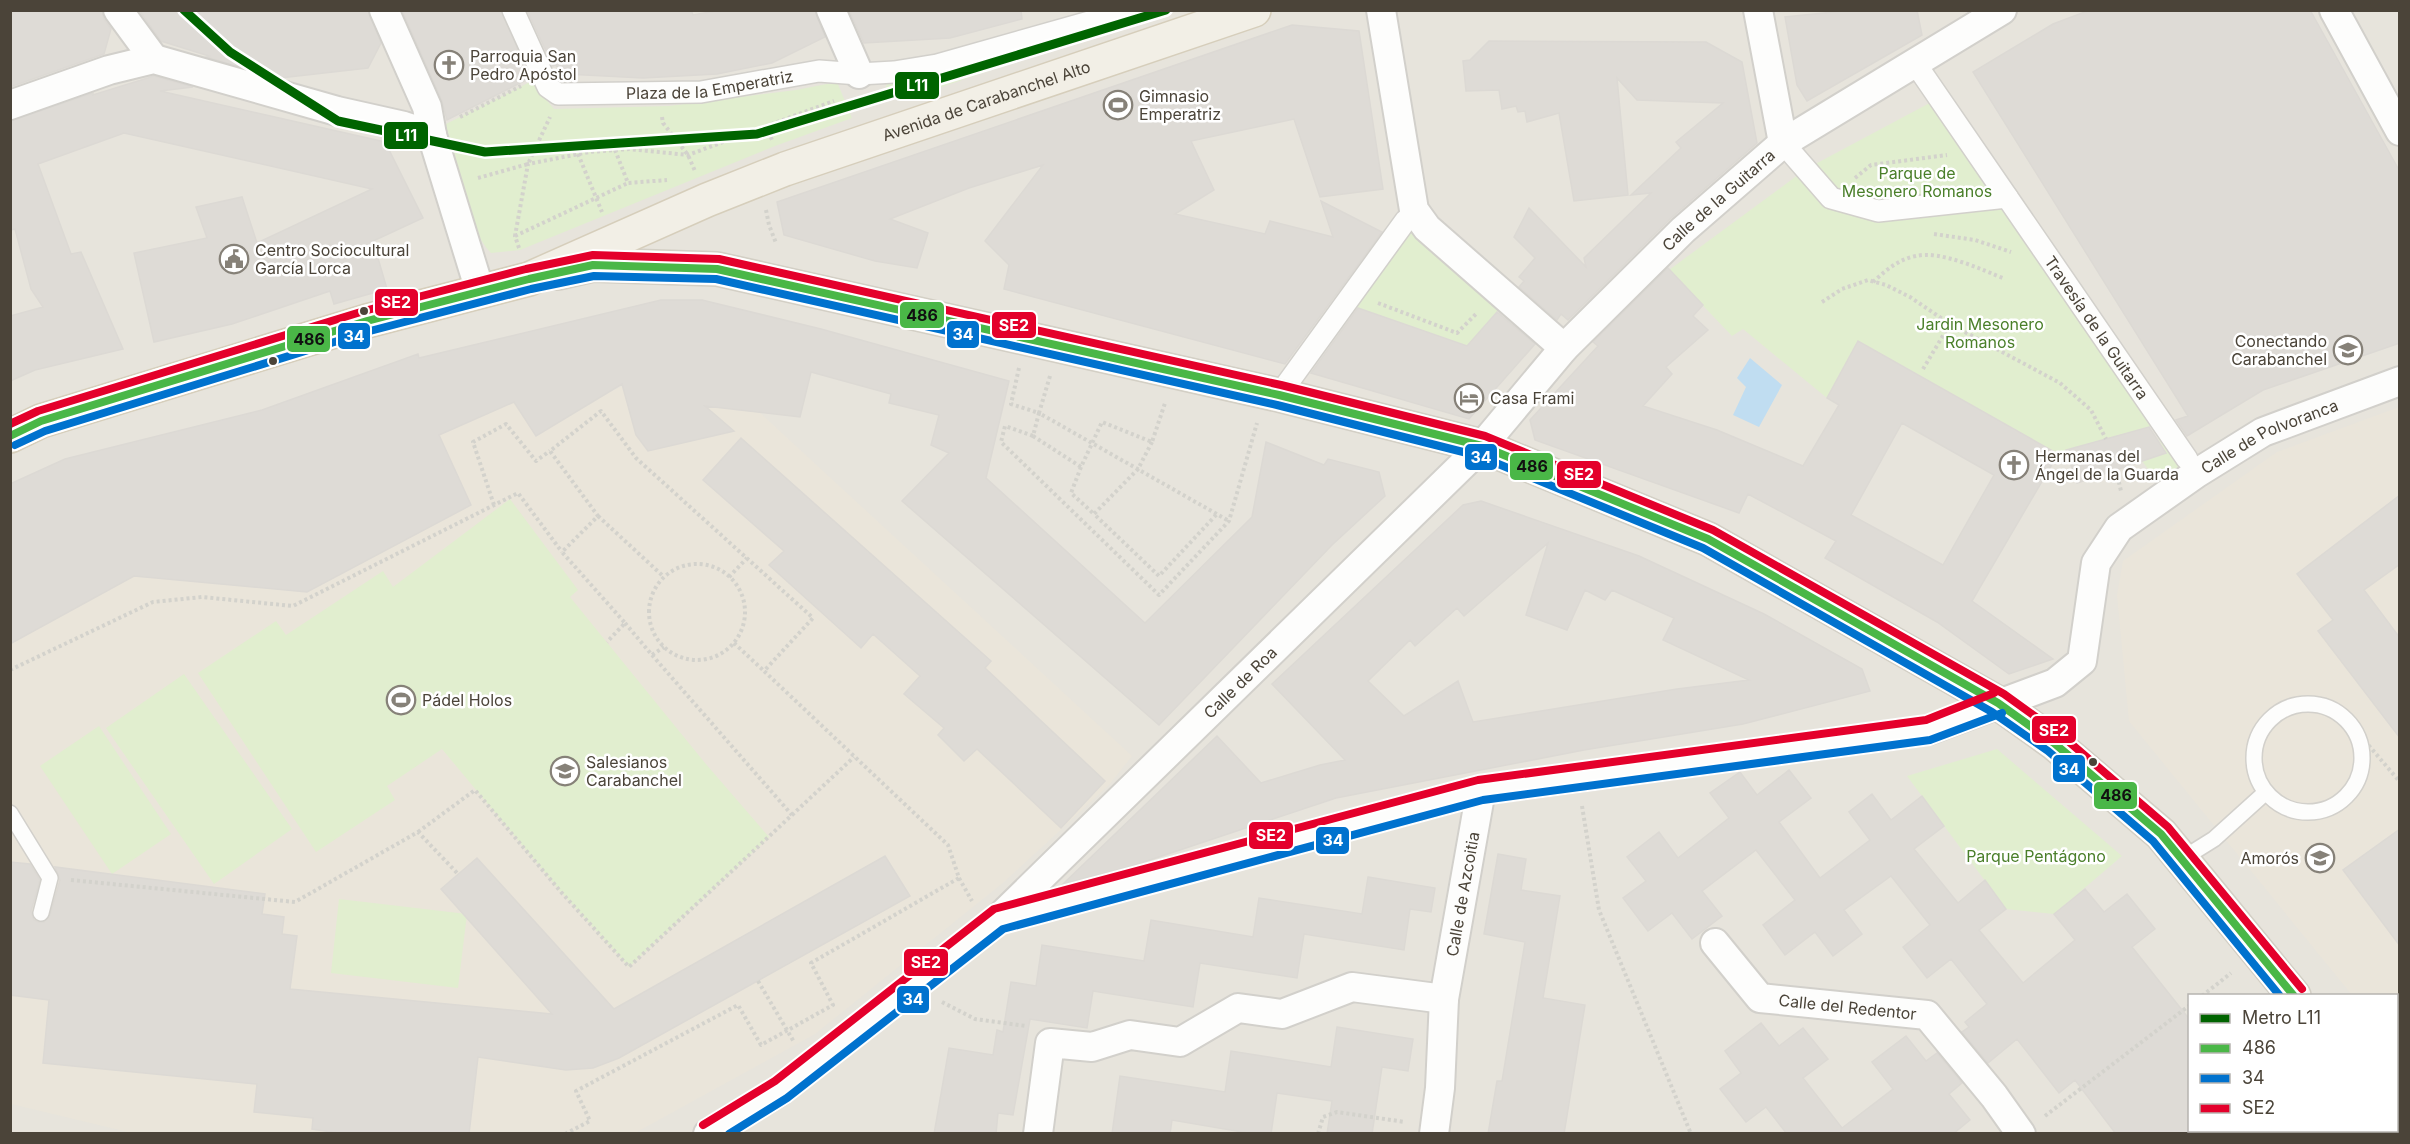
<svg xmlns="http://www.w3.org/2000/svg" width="2410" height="1144" viewBox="0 0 2410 1144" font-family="Inter,sans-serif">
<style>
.residential{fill:#e7e4dc;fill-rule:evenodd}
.education{fill:#eae5da}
.green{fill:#e1eecf}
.water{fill:#c0ddf1}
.building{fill:#dedbd6;stroke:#dcd9d4;stroke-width:1.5;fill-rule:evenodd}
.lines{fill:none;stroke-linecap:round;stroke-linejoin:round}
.service-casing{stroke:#d2d0cb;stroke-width:18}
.pedestrian-casing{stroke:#d2d0cb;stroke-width:24}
.minor-casing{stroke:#d2d0cb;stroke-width:32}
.secondary-casing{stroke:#d3cfc5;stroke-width:36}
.primary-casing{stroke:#d6cebb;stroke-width:36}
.path{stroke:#d3d2cc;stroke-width:4;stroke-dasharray:3 3;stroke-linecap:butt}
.service{stroke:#fdfdfc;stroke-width:15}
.pedestrian{stroke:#fdfdfc;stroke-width:21}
.minor{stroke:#fdfdfc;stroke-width:28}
.secondary{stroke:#f7f6f1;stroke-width:33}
.primary{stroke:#f2efe6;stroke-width:33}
.bus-1-casing{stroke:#fff;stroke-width:12}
.bus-2-casing{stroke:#fff;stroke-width:12}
.bus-3-casing{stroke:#fff;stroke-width:12}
.bus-1{stroke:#4ab747;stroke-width:8}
.bus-2{stroke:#0072ce;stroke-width:8}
.bus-3{stroke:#e4002b;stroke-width:8}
.metro-1-casing{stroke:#fff;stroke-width:14}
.metro-1{stroke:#006400;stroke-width:9}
.bus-dot{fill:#4b4439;stroke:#fff;stroke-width:2}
.labels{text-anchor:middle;stroke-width:5;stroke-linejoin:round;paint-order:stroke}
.poi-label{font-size:16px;fill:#4b4439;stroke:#fff;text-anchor:start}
.street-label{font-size:16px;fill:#4b4439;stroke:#fff}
.park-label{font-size:16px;fill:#4a7f2a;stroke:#fff}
.line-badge{stroke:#fff;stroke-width:2}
.badge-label{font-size:16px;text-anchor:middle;font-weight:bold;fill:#fff}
.pale-badge-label{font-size:16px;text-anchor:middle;font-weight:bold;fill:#111}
</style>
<rect width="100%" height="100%" fill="#f4f2ee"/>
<path class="residential" d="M10 11H2399V1133H11ZM2190 996H2396V1130H2190Z"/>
<path class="education" d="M623 386 636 435 648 451 717 435 704 390 759 412 1132 756 1109 785 1004 882 815 1034 635 1133 136 1134 11 1104V644L91 595 134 576 307 592 470 506 439 434 514 402 536 436 603 395Z
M2399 407V1054L2397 1050 2396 996 2352 995 2129 721 2117 595 2123 561 2277 452Z"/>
<path class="green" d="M1143 12 1147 17 906 99C894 100 891 99 885 89L887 84Z
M536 79 544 97 554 109 669 106 796 90 837 82 852 118 775 146 520 250 491 253C466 227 453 162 442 126Z
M1939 98 2197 473 2164 498 2157 481 2142 461 2166 453 2152 426 2066 450 2058 454 1858 341 1827 398 1743 329 1732 336 1669 270 1806 169Z
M1406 220 1502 306 1467 346 1345 304Z
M510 499 578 590 570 597 705 763 769 837 629 967 561 892 442 749 387 786 395 800 316 852 198 673 276 621 286 635 383 571 393 587Z
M184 674 292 829 214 884 106 728Z
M99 726 171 834 112 874 40 766Z
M1997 749 2122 856 2054 914 2006 909 1907 776Z
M339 899 467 914 458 988 331 973Z"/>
<path class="water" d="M1750 358 1782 385 1759 427 1733 415 1746 387 1737 378Z"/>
<path class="building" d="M10 10H102L104 19 111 29 104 54 10 87Z
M139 10H368L381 43 368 68 280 78 206 57 209 56 161 41Z
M402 10H501L530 78 447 120 442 101Z
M527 10H691L693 15 721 10H815L825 37 772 63 717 74 643 78 566 74 555 65 553 66Z
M849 10H1021L1022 19 950 38 864 43Z
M1853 10H1917L1922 35 1807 101 1797 85 1785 17Z
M2090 10H2310L2400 172V343L2263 390 2187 436 2176 420 2188 416 1973 72 2053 24Z
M1292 25 1359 31 1383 189 1320 197 1294 119 1191 141 1214 190 1175 214 1265 234 1270 221 1333 237 1321 201 1382 232 1285 364 1004 289 1009 265 985 241 1043 165 969 188 890 219 928 233 917 268 875 261 784 235 777 202Z
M1489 41 1706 42 1742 62 1757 143 1671 218 1568 320 1561 314 1557 320 1519 287 1524 281 1519 277 1535 258 1514 237 1529 208 1586 267 1584 258 1651 193 1631 195 1681 148 1676 142 1723 103 1637 100 1617 78 1628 195 1574 201 1559 113 1527 122 1525 111 1518 112 1516 106 1502 109 1499 90 1466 91 1463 61 1470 60Z
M154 76 193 87 160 91 385 142 423 218 373 241 387 289 334 304 330 291 232 324 154 342 134 253 207 238 196 207 242 197 257 243 372 189 124 133 38 164 71 254 81 252 123 349 35 370 10 381V316L43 307 31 289 15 229 10 230V121L93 93V95Z
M1668 268 1703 305 1693 316 1708 330 1666 367 1672 374 1643 406 1717 430 1803 466 1839 405 1827 398 1858 341 2058 454 1972 601 2053 659 2009 674 1937 622 1825 558 1836 541 1748 494 1739 513 1535 440 1530 420 1598 346 1593 342ZM1902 423 1994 475 1943 565 1851 515Z
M661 300H702L821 329 1009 381 986 478 1145 623 1252 517 1266 442 1324 465 1328 459 1379 472 1385 496 1332 545 1159 725 902 501 949 453 931 445 939 415 889 403 891 394 811 372 800 417 705 406 734 431 648 451 636 435 622 384 536 436 514 402 439 435 471 505 307 592 134 576 10 644V484L65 459 262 410 418 354 419 358Z
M1358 308 1467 346 1497 312 1535 344 1469 419 1311 373Z
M2149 427 2166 453 2077 483 2066 450Z
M741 438 991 661 985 668 1105 781 1061 828 977 749 964 761 938 735 944 728 904 694 920 676 873 634 861 648 769 565 784 551 703 480Z
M2400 495V564L2364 590 2400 638V738L2318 631 2333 620 2297 574Z
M1481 501 1639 556 1764 614 1862 669 1870 691 1743 724 1584 750 1336 798 1132 866 1063 884 1217 736 1261 783 1320 765 1345 760 1272 684 1463 505ZM1548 543 1526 615 1567 630 1585 590 1605 600 1612 590 1674 618 1663 640 1749 680 1677 689 1473 722 1458 681 1404 716 1368 681 1410 640 1415 646 1457 608 1464 616Z
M1789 770 1811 798 1779 822 1820 878 1870 840 1849 812 1872 794 1891 820 1922 796 1944 826 1914 849 1958 903 1985 880 2006 909 1979 930 2023 983 2075 940 2054 914 2085 889 2104 912 2127 894 2155 929 2132 947 2190 1020V1134H2116L2075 1080 2059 1093 2017 1039 1988 1063 1962 1032 1969 1027 1965 1022 1987 1004 1951 959 1927 978 1903 947 1930 925 1891 876 1844 910 1862 934 1833 956 1815 932 1785 955 1763 925 1795 900 1756 850 1702 891 1722 916 1692 939 1672 913 1648 931 1623 898 1646 881 1627 857 1659 832 1678 858 1729 818 1710 793 1740 772 1757 795Z
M2400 829V946L2343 870Z
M1498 854 1526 859 1521 890 1560 896 1543 998 1585 1005 1564 1134H1488L1497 1081H1502L1525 942 1484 934Z
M885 856 910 896 619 1058 593 1068 566 1070 478 1057 469 1134H345L312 1129 313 1118 254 1112 257 1084 43 1063 49 1000 10 995V862L30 864 40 880 31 911 34 920 38 922H44L50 915 60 880 55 867 265 894 262 914 284 917 282 934 297 936 290 989 552 1014 441 889 477 858 614 1009Z
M1368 877 1435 888 1431 912 1410 909 1404 950 1304 934 1297 978 1200 963 1193 1007 1093 991 1087 1028 1030 1019 1013 1115 998 1113 996 1134H934L949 1048 993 1055 997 1030 1003 1032 1011 982 1036 986 1042 945 1144 961 1151 920 1253 937 1259 898 1362 914Z
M1761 1023 1779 1046 1803 1028 1828 1059 1803 1078 1842 1128 1893 1089 1872 1062 1906 1036 1926 1061 1937 1053 1962 1083 1949 1094 1970 1120 1953 1134H1787L1766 1107 1746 1122 1720 1089 1741 1073 1725 1051Z
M1337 1027 1413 1039 1408 1071 1382 1067 1372 1134H1327L1332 1101 1277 1093 1271 1134H1254L1172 1120 1170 1134H1112L1120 1076 1225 1092 1231 1051 1331 1067Z"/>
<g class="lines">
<g class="service-casing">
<path id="service" d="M2254 758a54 54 0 1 1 108 0a54 54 0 1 1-108 0Z
M10 813 50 878 41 913
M2182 859 2214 839 2266 792"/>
</g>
<g class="pedestrian-casing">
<g id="pedestrian">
<path id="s1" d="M513 10 548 87 558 94 701 92 819 71 859 74 894 72 937 65 1132 10"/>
<path id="s2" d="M1915 63 2187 459"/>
<path d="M1783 143 1831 198 1878 211 2007 197"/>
<path d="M1279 395 1406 220"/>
</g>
</g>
<g class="minor-casing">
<g id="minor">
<path d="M118 10 154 59"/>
<path d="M384 10 427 107 432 135 480 291"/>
<path d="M831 10 859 74"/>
<path d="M1381 10 1414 210 1427 228 1564 348"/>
<path d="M1758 10 1783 143"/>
<path d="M2334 10 2400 131"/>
<path d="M10 105 109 70 154 59 337 111 404 126 432 135"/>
<path id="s3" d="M1000 918 1481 790 1929 730 2055 683 2082 661 2096 563 2119 528 2197 473 2263 432 2400 381"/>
<path id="s4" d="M1715 943 1760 998 1927 1015 1994 1096 2021 1134"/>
<path id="s5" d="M708 1134 781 1090 998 919 1482 446 1564 348 1683 230 1783 143 2002 10"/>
<path d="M1038 1134 1050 1043 1092 1047 1130 1035 1180 1042 1238 1008 1282 1014 1352 987 1444 999"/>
<path id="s6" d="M1434 1134 1440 1088 1444 999 1481 790"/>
</g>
</g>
<g class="secondary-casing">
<path id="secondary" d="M558 273 593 265 717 269 1279 395 1482 446 1708 539 1998 703 2054 743 2161 834 2294 996
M2396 1126 2400 1129"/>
</g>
<g class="primary-casing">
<g id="primary">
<path id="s7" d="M10 436 41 421 367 321 529 279 707 200 785 169 1254 10"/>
</g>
</g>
<path class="path" d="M460 117 521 86
M662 117 663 123 688 155 695 171
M766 126 772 140
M615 150 628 183 667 180
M578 154 602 212
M478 178 528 164 550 117
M1855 178 1871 165 1947 155
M766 210 769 225 776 243
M1934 234 1975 240 2011 252
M515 236 628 183
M519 248 515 236 528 164 589 152 629 149 688 155 834 101
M1873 282C1886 270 1899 259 1916 256 1940 250 1983 270 2005 279
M1822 302 1842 289 1868 280 1886 285 1910 297 1950 324 2060 383 2091 410 2106 439
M1378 303 1457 333 1477 313
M1019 368 1011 404 1039 413 1033 436 1081 467 1102 422 1152 442 1165 403
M1923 369 1950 324
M1050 376 1039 413 1229 521
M1033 436 1005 426 1001 442 1159 595 1229 521 1257 423
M1152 442 1138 469 1094 514 1159 576 1217 514
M1081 467 1071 493 1094 514
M2116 470 2121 491
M494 505 473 442 506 424 536 461 550 451
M598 516 664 577
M649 612a48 48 0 1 1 96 0a48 48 0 1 1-96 0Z
M729 577 747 558
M625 623 652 655 664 647
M734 643 764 671
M10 670 153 602 202 597 293 606 518 493 562 552
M2353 727 2400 782
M1582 806 1599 910 1691 1134
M792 815 854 757
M418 832 475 790 561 892 629 967 792 815 652 655
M959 878 972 901
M71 880 295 902 418 832 458 874
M758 981 794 1042
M2202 996 2231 973
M942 1002 975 1019 1026 1026
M2045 1116 2190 1005
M565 1134 590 1121 576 1091 738 1005 761 1045 833 1005 811 963 959 878 948 845 764 671 813 618 636 458 601 411 550 451 598 516 562 552 625 623 607 642
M1318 1134 1323 1117 1337 1112 1405 1122"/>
<use href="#service" class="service"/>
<use href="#pedestrian" class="pedestrian"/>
<use href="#minor" class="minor"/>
<use href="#secondary" class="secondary"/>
<use href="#primary" class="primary"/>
<g class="bus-1-casing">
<path id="bus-1" d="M10 436 41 421 367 321 529 279 593 265 717 269 1279 395 1482 446 1708 539 1998 703 2054 743 2161 834 2294 996"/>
</g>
<g class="bus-2-casing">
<path id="bus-2" d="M15 445 45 431 370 331 531 289 594 276 716 279 1277 405 1479 456 1703 548 1992 712 2048 751 2153 841 2280 996
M729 1134 787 1098 1003 929 1483 800 1930 740 2002 713"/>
</g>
<g class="bus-3-casing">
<path id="bus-3" d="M10 424 38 411 364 311 526 269 593 255 719 259 1281 385 1485 436 1713 530 2004 694 2061 735 2168 827 2302 989
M703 1125 775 1081 994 909 1478 780 1926 720 1994 693"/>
</g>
<use href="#bus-1" class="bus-1"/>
<use href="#bus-2" class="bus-2"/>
<use href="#bus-3" class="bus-3"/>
<g class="metro-1-casing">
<path id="metro-1" d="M184 10 230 52 338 121 485 152 757 134 1166 10"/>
</g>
<use href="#metro-1" class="metro-1"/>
</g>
<defs>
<g id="church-ring" transform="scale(1.5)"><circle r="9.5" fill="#fff" stroke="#868178" stroke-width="1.5"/><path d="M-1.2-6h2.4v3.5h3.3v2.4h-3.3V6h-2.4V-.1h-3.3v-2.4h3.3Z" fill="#868178"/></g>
<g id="stadium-ring" transform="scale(1.5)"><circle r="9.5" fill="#fff" stroke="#868178" stroke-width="1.5"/><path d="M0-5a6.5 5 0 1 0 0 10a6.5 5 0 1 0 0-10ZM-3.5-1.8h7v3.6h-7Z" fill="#868178"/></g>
<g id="civic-ring" transform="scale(1.5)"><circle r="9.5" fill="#fff" stroke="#868178" stroke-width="1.5"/><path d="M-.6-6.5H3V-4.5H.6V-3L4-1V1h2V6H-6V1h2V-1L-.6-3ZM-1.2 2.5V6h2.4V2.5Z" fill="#868178"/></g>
<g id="university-ring" transform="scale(1.5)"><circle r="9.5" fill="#fff" stroke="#868178" stroke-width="1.5"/><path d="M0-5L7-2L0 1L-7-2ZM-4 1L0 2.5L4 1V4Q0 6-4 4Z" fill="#868178"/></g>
<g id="hotel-ring" transform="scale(1.5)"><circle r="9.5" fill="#fff" stroke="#868178" stroke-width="1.5"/><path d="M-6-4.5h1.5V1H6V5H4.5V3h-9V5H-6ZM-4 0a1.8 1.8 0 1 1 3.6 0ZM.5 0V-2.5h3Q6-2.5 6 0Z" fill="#868178"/></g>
<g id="school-ring" transform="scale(1.5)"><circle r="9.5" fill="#fff" stroke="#868178" stroke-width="1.5"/><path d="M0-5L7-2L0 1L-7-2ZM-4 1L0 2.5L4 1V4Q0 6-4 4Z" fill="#868178"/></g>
</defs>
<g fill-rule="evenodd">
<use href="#church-ring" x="449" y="65"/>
<use href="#stadium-ring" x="1118" y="105"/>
<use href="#civic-ring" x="234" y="259"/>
<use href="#university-ring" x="2348" y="350"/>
<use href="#hotel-ring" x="1469" y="398"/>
<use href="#church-ring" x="2014" y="465"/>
<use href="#stadium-ring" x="401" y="700"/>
<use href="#school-ring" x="565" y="771"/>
<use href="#school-ring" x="2320" y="858"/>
</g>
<g class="bus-dot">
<circle cx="364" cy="311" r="5"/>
<circle cx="273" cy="361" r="5"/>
<circle cx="2093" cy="762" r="5"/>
</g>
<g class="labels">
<g class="poi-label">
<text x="470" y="62">Parroquia San<tspan x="470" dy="18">Pedro Apóstol</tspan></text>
<text x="1139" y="102">Gimnasio<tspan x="1139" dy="18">Emperatriz</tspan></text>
<text x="255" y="256">Centro Sociocultural<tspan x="255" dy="18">García Lorca</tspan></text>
<text x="2327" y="347" text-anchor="end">Conectando<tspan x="2327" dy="18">Carabanchel</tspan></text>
<text x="1490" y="404">Casa Frami</text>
<text x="2035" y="462">Hermanas del<tspan x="2035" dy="18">Ángel de la Guarda</tspan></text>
<text x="422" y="706">Pádel Holos</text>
<text x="586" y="768">Salesianos<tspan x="586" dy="18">Carabanchel</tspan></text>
<text x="2299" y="864" text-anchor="end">Amorós</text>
</g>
<g class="street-label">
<text dy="6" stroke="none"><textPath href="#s1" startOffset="249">Plaza de la Emperatriz</textPath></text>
<text dy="6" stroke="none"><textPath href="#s7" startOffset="1034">Avenida de Carabanchel Alto</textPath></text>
<text dy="6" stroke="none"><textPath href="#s5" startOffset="1380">Calle de la Guitarra</textPath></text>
<text dy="6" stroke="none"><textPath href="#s2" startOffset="321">Travesía de la Guitarra</textPath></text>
<text dy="6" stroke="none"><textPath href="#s3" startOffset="1437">Calle de Polvoranca</textPath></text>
<text dy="6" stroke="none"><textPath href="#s5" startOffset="700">Calle de Roa</textPath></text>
<text dy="6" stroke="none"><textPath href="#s6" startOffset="242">Calle de Azcoitia</textPath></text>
<text dy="6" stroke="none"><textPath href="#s4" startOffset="159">Calle del Redentor</textPath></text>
</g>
<g class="park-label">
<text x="1917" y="179">Parque de<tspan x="1917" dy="18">Mesonero Romanos</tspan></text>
<text x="1980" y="330">Jardin Mesonero<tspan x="1980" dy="18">Romanos</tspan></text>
<text x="2036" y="862">Parque Pentágono</text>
</g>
</g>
<g class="line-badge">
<rect x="894" y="71" width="46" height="29" rx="6" fill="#006400"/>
<rect x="383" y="121" width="46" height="29" rx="6" fill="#006400"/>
<rect x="374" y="288" width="45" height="29" rx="6" fill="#e4002b"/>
<rect x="899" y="301" width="46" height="28" rx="6" fill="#4ab747"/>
<rect x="991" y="311" width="46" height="28" rx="6" fill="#e4002b"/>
<rect x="946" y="320" width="34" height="29" rx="6" fill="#0072ce"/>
<rect x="337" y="322" width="34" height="28" rx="6" fill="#0072ce"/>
<rect x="286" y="325" width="45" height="28" rx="6" fill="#4ab747"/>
<rect x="1464" y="443" width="34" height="28" rx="6" fill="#0072ce"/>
<rect x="1509" y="452" width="45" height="29" rx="6" fill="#4ab747"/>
<rect x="1556" y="460" width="46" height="29" rx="6" fill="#e4002b"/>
<rect x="2031" y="715" width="46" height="29" rx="6" fill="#e4002b"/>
<rect x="2052" y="754" width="34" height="29" rx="6" fill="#0072ce"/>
<rect x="2093" y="781" width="45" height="29" rx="6" fill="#4ab747"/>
<rect x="1248" y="821" width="46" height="29" rx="6" fill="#e4002b"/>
<rect x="1315" y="826" width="35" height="29" rx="6" fill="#0072ce"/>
<rect x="903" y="948" width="46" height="29" rx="6" fill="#e4002b"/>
<rect x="896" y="985" width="34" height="29" rx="6" fill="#0072ce"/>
</g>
<g class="badge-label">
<text x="917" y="91">L11</text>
<text x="406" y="141">L11</text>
<text x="396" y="308">SE2</text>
<text x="1014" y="331">SE2</text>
<text x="963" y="340">34</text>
<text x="354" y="342">34</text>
<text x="1481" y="463">34</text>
<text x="1579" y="480">SE2</text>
<text x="2054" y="736">SE2</text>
<text x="2069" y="775">34</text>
<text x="1271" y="841">SE2</text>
<text x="1333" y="846">34</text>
<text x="926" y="968">SE2</text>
<text x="913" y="1005">34</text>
</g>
<g class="pale-badge-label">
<text x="922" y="321">486</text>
<text x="309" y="345">486</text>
<text x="1532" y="472">486</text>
<text x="2116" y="801">486</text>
</g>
<rect width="2410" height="1144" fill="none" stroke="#4b4439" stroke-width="24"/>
<rect x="2188" y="994" width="210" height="138" fill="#ffffff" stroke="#b7b4b0" stroke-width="1.5"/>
<rect x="2200" y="1014" width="30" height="9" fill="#006400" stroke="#b7b4b0" stroke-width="1.5"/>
<text x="2242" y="1024" font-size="18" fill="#4b4439">Metro L11</text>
<rect x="2200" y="1044" width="30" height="9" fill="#4ab747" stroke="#b7b4b0" stroke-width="1.5"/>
<text x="2242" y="1054" font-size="18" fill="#4b4439">486</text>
<rect x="2200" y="1074" width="30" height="9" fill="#0072ce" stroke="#b7b4b0" stroke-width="1.5"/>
<text x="2242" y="1084" font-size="18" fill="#4b4439">34</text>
<rect x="2200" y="1104" width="30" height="9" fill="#e4002b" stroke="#b7b4b0" stroke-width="1.5"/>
<text x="2242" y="1114" font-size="18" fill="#4b4439">SE2</text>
</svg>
